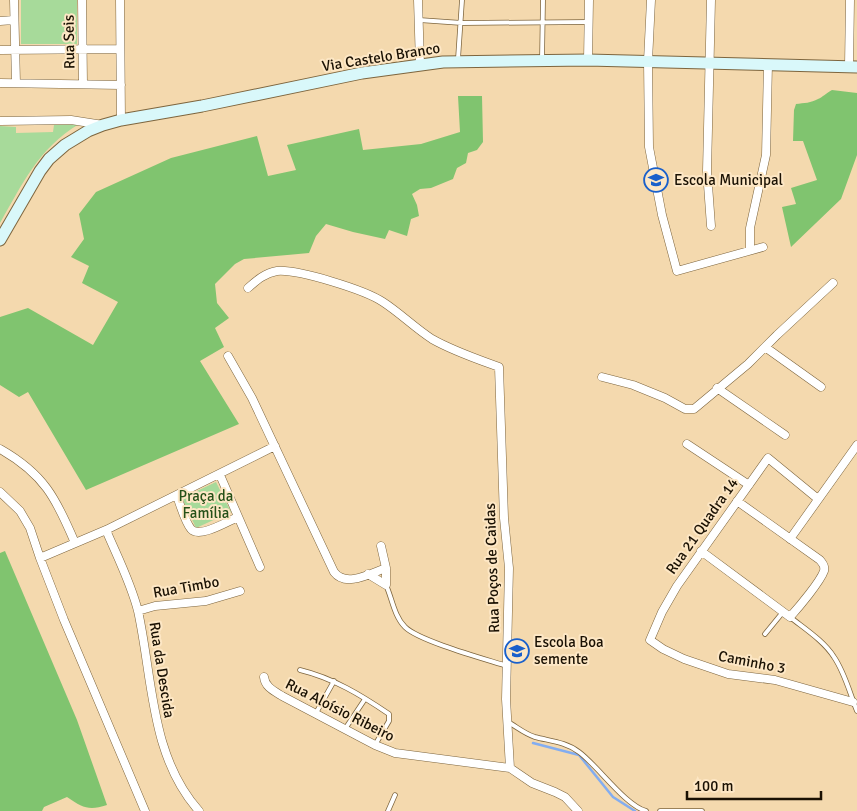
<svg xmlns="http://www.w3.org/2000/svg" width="857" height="811" viewBox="0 0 857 811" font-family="Signika,sans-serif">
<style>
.green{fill:#a7da9a}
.forest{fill:#80c46f}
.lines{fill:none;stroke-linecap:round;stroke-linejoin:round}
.stream{stroke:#83adf0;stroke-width:2.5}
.lane-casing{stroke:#7d653e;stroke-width:5.5}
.street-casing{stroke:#7d653e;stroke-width:9}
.secondary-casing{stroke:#7d653e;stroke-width:13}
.lane{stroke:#fff;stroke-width:4}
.street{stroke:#fff;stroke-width:8}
.secondary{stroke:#d9f8fa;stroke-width:11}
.labels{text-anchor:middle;stroke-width:4;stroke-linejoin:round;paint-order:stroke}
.street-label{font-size:15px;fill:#1a1103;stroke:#fde7c5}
.poi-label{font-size:15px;fill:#1a1103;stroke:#fde7c5;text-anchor:start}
.park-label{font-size:15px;fill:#255119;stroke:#fde7c5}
</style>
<rect width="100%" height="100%" fill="#f4d9ae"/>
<path class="green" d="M21 0H77V44H21Z
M79 124C38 149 23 183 0 223V126L16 127V133L53 132 54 125Z
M216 482 231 512 196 528 182 498Z"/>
<path class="forest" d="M832 90 857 93V155L841 199 791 247 782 207 796 204 791 188 817 180 803 141H793L794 110 796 104C804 103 811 103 818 99 823 97 826 93 832 90Z
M458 96H482L483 142 477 150 468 153 466 163 457 168 453 179 431 188 420 189 412 194 417 205 419 216 411 219 407 236 389 230 385 239 353 232 326 224 316 236 309 253 244 259 235 264 215 284 217 303 229 318 215 328 224 347 200 361 239 424 86 490 28 392 19 397 0 385V317L28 308 93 345 118 302 82 283 89 266 71 257 84 239 79 214 96 192 171 158 257 136 268 176 296 170 287 145 359 129 363 150 421 144 460 132Z
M5 551 77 720 107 805C89 811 83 808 67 797L44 807 42 811H0V553Z"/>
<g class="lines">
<path class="stream" d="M533 743 579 755 613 797 635 811"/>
<g class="lane-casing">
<path id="lane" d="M419 20 462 23 588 22
M458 59 462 0
M542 60 543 0
M386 585C392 598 394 616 405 627 419 641 485 659 507 666
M790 617C805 629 824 641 834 657 845 673 850 694 857 711
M765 634 783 612
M300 670C333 678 361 695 389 714V721L375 745
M316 713 334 681
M508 722C517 727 525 734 535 737 550 741 566 742 579 752 598 766 625 805 646 811
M345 729 365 699
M388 811 395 795
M660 811H702"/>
</g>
<g class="street-casing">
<path id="street" d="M14 0 16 83
M82 0 83 84
M120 0 121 120
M418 0 420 64
M651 0 648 61 649 147 662 215 677 271 763 247
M711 0 707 171 711 226
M0 21 14 20
M0 50 120 49
M588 60 589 0
M849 66 850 0
M0 83 121 85
M0 121 71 120 103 125
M750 250V228L766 155 768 64
M248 288C257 280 265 273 277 271 298 269 365 290 383 302 400 313 415 328 432 339 453 351 477 359 499 367L504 518 509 568 506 699 510 768
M765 347 821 387
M228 356 252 398 334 572C346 588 371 573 386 568
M602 377 633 385 665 398 685 409H694L748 364 777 335 833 283
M717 388 785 435
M687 444 749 485
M0 449C44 474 56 498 75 543
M220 475 260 567
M0 492 20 511 30 528 40 558 64 620 145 811
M177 496C180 504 185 522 191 529 199 539 228 521 238 517
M818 499 768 458 677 586 662 612 650 640 663 649 684 659 728 674 775 680 853 702
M106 530C117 556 131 583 138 611 153 679 150 756 199 811
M790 539 857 445
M701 551 790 617C799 607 820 582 824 571 825 566 823 564 820 560L737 501
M40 558 106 530 275 446
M368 574 386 585V568L381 546
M138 611 155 606 206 601 240 591
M264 677C265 687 274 691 282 696L375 745 395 753 510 768 532 783 555 792 565 797 578 811"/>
</g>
<g class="secondary-casing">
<path id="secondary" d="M0 240 40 171 49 159 65 145 88 131 103 125 121 120 202 106 362 73 443 62 588 60 857 67"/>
</g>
<use href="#lane" class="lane"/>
<use href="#street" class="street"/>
<use href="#secondary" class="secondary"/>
</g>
<defs>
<g id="school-ring" transform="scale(1.25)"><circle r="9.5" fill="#fde7c5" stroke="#1a60cb" stroke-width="1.5"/><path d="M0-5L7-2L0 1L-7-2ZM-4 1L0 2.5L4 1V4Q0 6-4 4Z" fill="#1a60cb"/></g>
</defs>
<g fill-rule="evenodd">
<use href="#school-ring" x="656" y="180"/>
<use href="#school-ring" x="517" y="651"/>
</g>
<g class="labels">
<g class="street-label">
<text transform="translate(69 42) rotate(-91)" y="5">Rua Seis</text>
<text transform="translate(381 57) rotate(-9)" y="5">Via Castelo Branco</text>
<text transform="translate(702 526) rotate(-55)" y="5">Rua 21 Quadra 14</text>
<text transform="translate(492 568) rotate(-92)" y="5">Rua Poços de Caidas</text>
<text transform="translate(186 587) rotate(-10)" y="5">Rua Timbo</text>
<text transform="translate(752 662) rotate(11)" y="5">Caminho 3</text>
<text transform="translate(162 670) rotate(81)" y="5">Rua da Descida</text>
<text transform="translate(340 710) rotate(27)" y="5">Rua Aloísio Ribeiro</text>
</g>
<g class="poi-label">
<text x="674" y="185">Escola Municipal</text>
<text x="534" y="647">Escola Boa<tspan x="534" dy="17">semente</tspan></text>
</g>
<g class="park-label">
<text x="206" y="501">Praça da<tspan x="206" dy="17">Família</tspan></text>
</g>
</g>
<path d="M687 791v8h134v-8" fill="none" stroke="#1a1103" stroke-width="2.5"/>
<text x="694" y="791" font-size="15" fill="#1a1103" stroke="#fde7c5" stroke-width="4" paint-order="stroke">100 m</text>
</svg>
